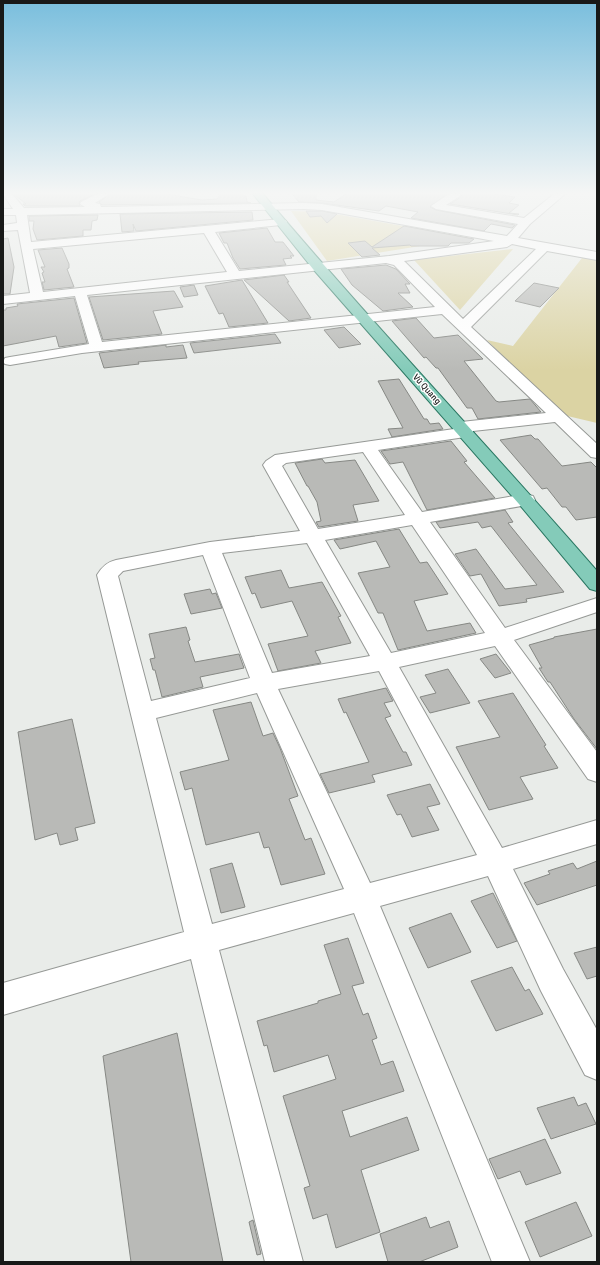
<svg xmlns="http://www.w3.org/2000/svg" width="600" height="1265" viewBox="0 0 600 1265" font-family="Signika,sans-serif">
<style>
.green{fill:#dbd3a3}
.building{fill:#b9bab7;stroke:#868884}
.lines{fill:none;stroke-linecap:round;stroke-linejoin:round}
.minor-casing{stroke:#969996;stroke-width:2}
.major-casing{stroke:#297762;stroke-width:2}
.minor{fill:#fff;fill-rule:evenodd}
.major{fill:#84cbb9;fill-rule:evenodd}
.labels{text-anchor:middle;stroke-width:3;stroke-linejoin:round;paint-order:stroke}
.far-street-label{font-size:9px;fill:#181918;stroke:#fff}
</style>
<rect width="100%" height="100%" fill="#e9ece9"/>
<path class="green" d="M291 211 324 212 470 238 327 261Z
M513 249 460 310 414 260Z
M582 258 597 260V423L559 414 487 340 513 346Z"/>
<path class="building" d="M14 194H95L80 201 79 203 80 206H25L23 204H26Z
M110 194H166L202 200 217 199 221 194H242V196H246L247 202 251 203 102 205 99 202Z
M292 194H316V200L334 202 346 194H447L430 207 436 210 515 225 512 228 491 224 484 231 411 218 418 212 386 206 379 211 322 203 299 202Z
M462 194H493L515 197 509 203 519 205 509 213 519 214 518 215 450 204 461 197Z
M306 211H322L337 214 327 223 321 216 310 217Z
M252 212 253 220 136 231 133 224 134 231 122 232 120 214Z
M98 215 97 220 92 221 91 230H83V236L37 240 33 229 34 221H29V216Z
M404 226 474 239 469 243H451L448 246H411L410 245 372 248 380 255 362 257 348 243 365 241 372 247Z
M267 228 275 242H283L294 256H290L292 258 283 259 286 265 240 269 233 258 227 243H224L219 233Z
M8 238 14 267 10 294H3V239Z
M62 248 69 264V268L67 269 74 287 44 290 42 282H45L42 273 44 272 41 267H45L38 250Z
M386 265 396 269 410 284H405L410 293H398L413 307 383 311 352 285 341 269Z
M284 275 289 282H287L311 318 289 321 244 280Z
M242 280 268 323 229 327 223 313 219 314 205 286Z
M534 283 559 288 540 307 515 301Z
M194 285 198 295 184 297 180 287Z
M174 291 183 307 153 311 162 334 103 340 89 297Z
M74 298 87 343 59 347 56 336 3 346V310H6V308L18 306 17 304Z
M416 318 434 338 458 335 483 359 464 361 496 401 499 402 530 399 541 412 478 419 472 408H467L438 368H436L426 357 424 358 392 321Z
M344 327 361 344 339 348 324 330Z
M275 334 281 343 194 353 190 343Z
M166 345V347L183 345 187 358 138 362 139 364 104 368 99 353Z
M399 379 424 419H427L430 424 439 423 443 429 392 437 388 429 403 428 378 381Z
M531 435 535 439H538L562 466 591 462 597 468V517L576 520 566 507H562L547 488 542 489 500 440Z
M451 441 467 461 464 462 495 498 427 510 403 462 390 464 381 451Z
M322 459 325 463 355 460 379 501 353 505 358 521 319 527 316 522 321 521 317 502 308 486H307L295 463Z
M505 510 513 522 508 523 564 592 526 599 527 602 499 606 481 574 470 576 455 554 476 549 505 589 537 585 491 526 482 528 478 522 440 528 436 522Z
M399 529 420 563 427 562 448 594 414 601 427 631 470 623 476 633 398 650 383 613H378L358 573 390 567 376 541 340 549 334 540Z
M281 570 289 588 322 582 341 616 338 617 351 643 315 651 321 663 278 671 268 644 308 636 292 601 261 608 255 593 252 594 245 577Z
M210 589 212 594 216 593 222 608 191 614 184 594Z
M186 627 190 640 188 641 195 662 239 654 244 668 200 677 203 687 162 697 155 670H153L150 659 155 658 149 634Z
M597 629V749L574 719 550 682H548L539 668H542L529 645 554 638V637Z
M496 654 511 673 495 678 480 659Z
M448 669 470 703 430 713 420 697 436 693 425 675Z
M386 688 393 701 384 703 391 716 385 718 403 752H406L412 765 372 775 375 782 329 793 320 774 369 762 346 712 344 713 338 699Z
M513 693 546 745 544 746 558 768 520 777 533 799 489 810 456 747 500 737 478 701Z
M251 702 263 736 273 733 280 748 298 796 289 799 305 840 311 838 325 874 281 885 269 847 264 848 259 832 206 845 192 788 185 790 180 772 229 760 213 710Z
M72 719 95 823 75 828 78 840 60 845 57 833 35 840 18 732Z
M430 784 440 804 427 807 439 830 412 837 401 814 397 815 387 795Z
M597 861V885L537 905 524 883 550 874 548 871 573 863 577 869Z
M232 863 245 907 221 913 210 869Z
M493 893 517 941 497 948 471 901Z
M451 913 471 952 428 968 409 928Z
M348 938 364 983 352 986 363 1015 368 1013 377 1038 372 1040 381 1065 393 1061 404 1091 342 1111 350 1137 407 1117 419 1150 361 1170 380 1232 336 1248 327 1214 313 1219 304 1188 310 1186 283 1096 336 1079 328 1055 274 1072 267 1045 264 1046 257 1021 318 1003V1001L341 994 324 945Z
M597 947V976L587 979 574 953Z
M512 967 525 991 529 989 543 1014 496 1031 471 981Z
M177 1033 223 1262H131L103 1056Z
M574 1097 578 1106 586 1103 596 1124 551 1139 537 1108Z
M545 1139 561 1173 526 1185 520 1171 498 1179 489 1159Z
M576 1202 592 1236 540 1257 525 1222Z
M426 1217 430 1228 449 1221 458 1247 419 1262H388L380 1234Z
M253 1220 261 1254 257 1255 249 1222Z"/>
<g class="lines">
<g class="minor-casing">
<path id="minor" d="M3 194H12L24 208 85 207 80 204 81 202 97 194H109L95 203 100 204 101 207 304 203 322 204 507 236 518 224 436 209 431 206 449 194H461L460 196 446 205 524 218 554 194H565L530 224 518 238 597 252V260L547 251 471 327 597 444V458L591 457 555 422 473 431 471 436 465 437 378 450 422 512 526 494 533 496 535 500 533 504 430 522 505 628 597 598V612L514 640 597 752V782L588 779 495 646 399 667 502 848 597 820V844L513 869 563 969 597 1030V1080L585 1075 541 991 488 876 380 906 530 1262H492L354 913 219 950 303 1262H265L191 959 3 1015V983L184 932 97 575C102 567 107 562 116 560L210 542 300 531 263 465 266 461 275 455 454 429 453 427 455 423 461 422 546 413 442 314 82 353 10 365 5 364 3 362 5 358 10 357 89 344 75 296 3 304V296L30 293 18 230 3 231V225L17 223 16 215H3V209H13ZM304 209 322 210 494 241 389 256 239 271 215 232 281 225 285 224 287 222 285 220 281 219 31 242 27 215ZM204 233 227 272 43 292 33 249ZM512 244 536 249 463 319 404 261 507 247ZM386 263 394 265 435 307 102 342 87 295ZM363 452 405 515 318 529 282 466 286 463ZM412 525 485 633 391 653 325 540ZM307 543 370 656 272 673 222 553ZM203 555 250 678 151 701 118 576 123 571ZM379 671 477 855 370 883 278 689ZM257 693 344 889 212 924 156 718Z"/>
</g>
<g class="major-casing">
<path id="major" d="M253 194H263C371 323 487 444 597 571V591L590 589 519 504 313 269Z"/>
</g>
<use href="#minor" class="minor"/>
<use href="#major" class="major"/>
</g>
<linearGradient id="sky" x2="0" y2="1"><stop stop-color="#79bedd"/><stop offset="0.52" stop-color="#f5f6f5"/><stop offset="1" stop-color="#f5f6f5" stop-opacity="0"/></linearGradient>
<rect width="600" height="371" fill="url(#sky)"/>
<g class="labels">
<g class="far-street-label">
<text transform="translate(427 389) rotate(48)" y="3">Vũ Quang</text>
</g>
</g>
<rect width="600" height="1265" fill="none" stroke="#181918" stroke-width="8"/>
</svg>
